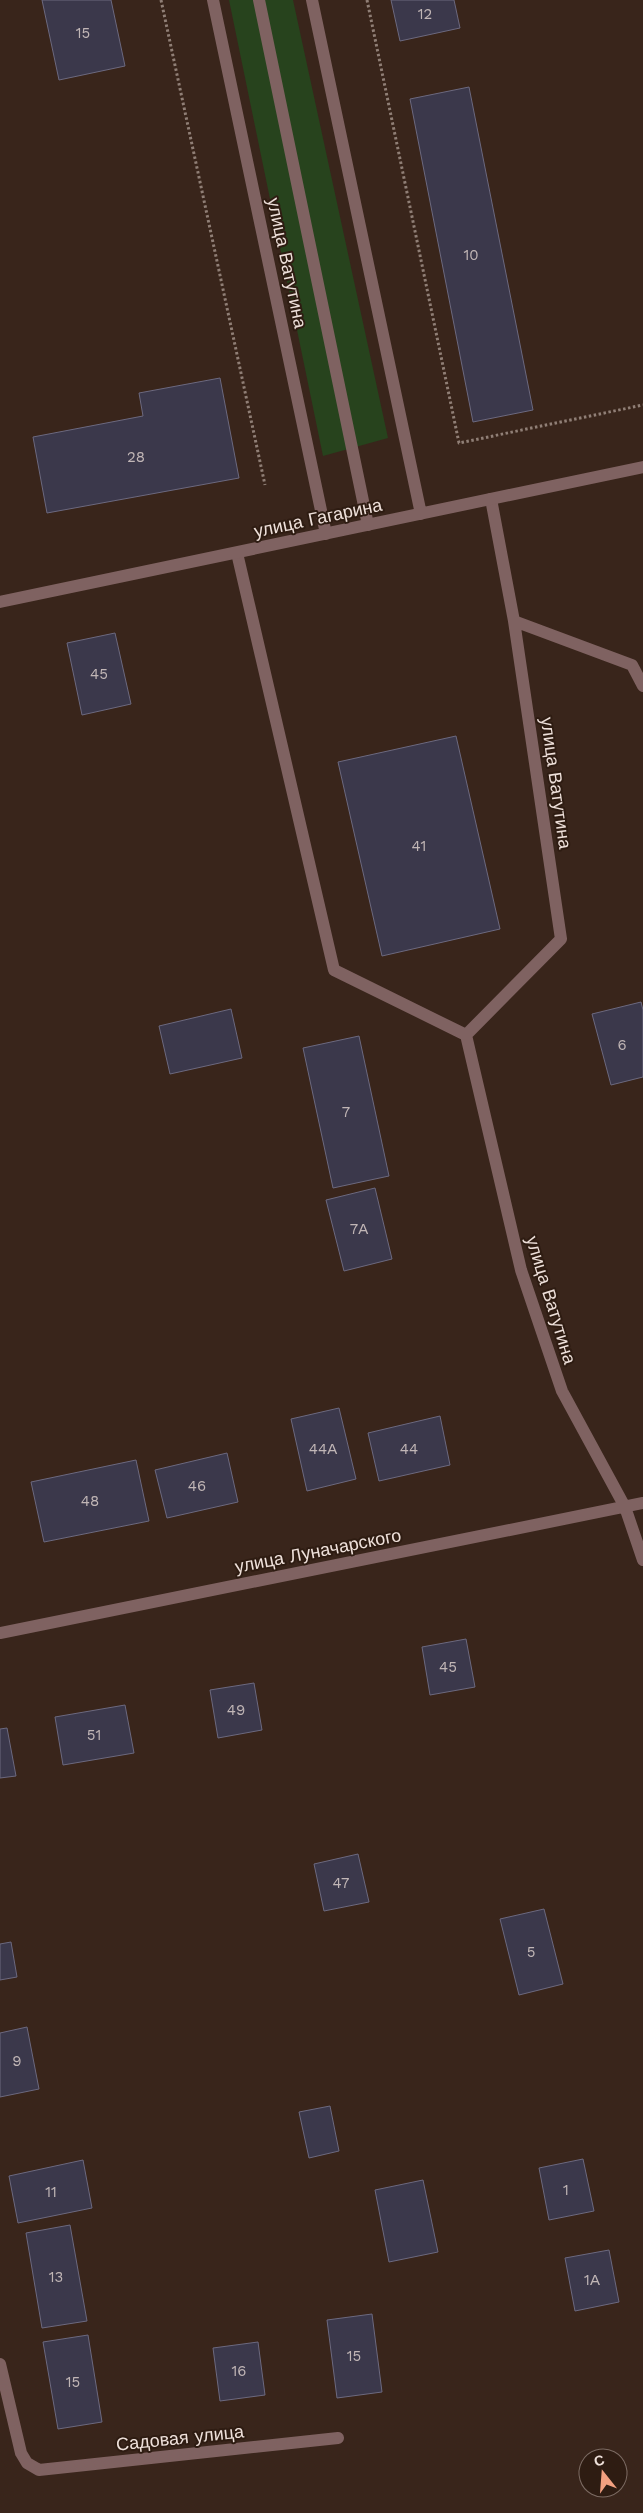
<svg xmlns="http://www.w3.org/2000/svg" width="643" height="2513" viewBox="0 0 643 2513" font-family="'Work Sans',sans-serif">
<style>
.green{fill:#27431d}
.building{fill:#3b384b;stroke:#6c697f}
.lines{fill:none;stroke-linecap:round;stroke-linejoin:round}
.path{stroke:#907f76;stroke-width:3;stroke-dasharray:2.5 2.5;stroke-linecap:butt}
.pedestrian{stroke:#7f6261;stroke-width:12}
.minor{stroke:#7f6261;stroke-width:12}
.tertiary{stroke:#7f6261;stroke-width:12}
.labels{text-anchor:middle;stroke-width:4;stroke-linejoin:round;paint-order:stroke}
.number-label{font-size:15px;fill:#c1b6b6}
.street-label{font-size:18px;fill:#eee0da;stroke:#2e1c12}
</style>
<rect width="100%" height="100%" fill="#39251b"/>
<path class="green" d="M229 0H293L388 438 323 456Z"/>
<path class="building" d="M42 0H111L125 66 59 80Z
M391 0H454L460 28 400 41Z
M469 87 533 410 473 422 410 99Z
M220 378 239 478 47 513 33 437 143 416 139 393Z
M115 633 131 704 82 715 67 643Z
M456 736 500 929 382 956 338 762Z
M641 1002 643 1010V1077L611 1085 592 1014Z
M231 1009 242 1058 170 1074 159 1026Z
M359 1036 389 1176 333 1188 303 1048Z
M375 1188 392 1259 344 1271 326 1200Z
M339 1408 356 1479 307 1491 291 1419Z
M440 1416 450 1465 379 1481 368 1433Z
M227 1453 238 1502 167 1518 155 1470Z
M136 1460 149 1521 44 1542 31 1482Z
M466 1639 475 1687 430 1695 422 1647Z
M254 1683 262 1730 218 1738 210 1690Z
M125 1705 134 1753 63 1765 55 1717Z
M7 1728 16 1776 0 1778V1729Z
M358 1854 369 1902 324 1911 314 1864Z
M544 1909 563 1984 519 1995 500 1919Z
M11 1942 17 1977 0 1980V1944Z
M27 2027 39 2089 0 2097V2033Z
M330 2106 339 2151 309 2158 299 2112Z
M583 2159 594 2211 549 2220 539 2168Z
M83 2160 92 2208 18 2223 9 2176Z
M423 2180 438 2252 389 2262 375 2190Z
M70 2225 87 2321 42 2328 26 2233Z
M609 2250 619 2302 575 2311 565 2258Z
M372 2314 382 2392 337 2398 327 2320Z
M88 2335 102 2422 58 2429 43 2342Z
M258 2342 265 2395 220 2401 213 2348Z"/>
<g class="lines">
<path class="path" d="M161 0 265 485
M367 0 459 443 643 405"/>
<path class="pedestrian" d="M259 0 368 525"/>
<path class="minor" d="M237 553 334 970 466 1035
M514 621 632 665 643 686
M466 1035 561 939 514 621 491 499
M466 1035 521 1270 562 1391 625 1507 643 1560
M0 1633 643 1503
M0 2364 21 2453 27 2463 39 2470 338 2438"/>
<path class="tertiary" d="M213 0 326 534
M312 0 421 514
M0 602 643 467"/>
</g>
<g class="labels">
<g class="number-label">
<text x="425" y="19">12</text>
<text x="83" y="38">15</text>
<text x="471" y="260">10</text>
<text x="136" y="462">28</text>
<text x="99" y="679">45</text>
<text x="419" y="851">41</text>
<text x="622" y="1050">6</text>
<text x="346" y="1117">7</text>
<text x="359" y="1234">7А</text>
<text x="323" y="1454">44А</text>
<text x="409" y="1454">44</text>
<text x="197" y="1491">46</text>
<text x="90" y="1506">48</text>
<text x="448" y="1672">45</text>
<text x="236" y="1715">49</text>
<text x="94" y="1740">51</text>
<text x="341" y="1888">47</text>
<text x="531" y="1957">5</text>
<text x="17" y="2066">9</text>
<text x="566" y="2195">1</text>
<text x="51" y="2197">11</text>
<text x="56" y="2282">13</text>
<text x="592" y="2285">1А</text>
<text x="354" y="2361">15</text>
<text x="239" y="2376">16</text>
<text x="73" y="2387">15</text>
</g>
<g class="street-label">
<text transform="translate(287 263) rotate(78)" y="6">улица Ватутина</text>
<text transform="translate(318 518) rotate(-12)" y="6">улица Гагарина</text>
<text transform="translate(556 783) rotate(82)" y="6">улица Ватутина</text>
<text transform="translate(551 1300) rotate(73)" y="6">улица Ватутина</text>
<text transform="translate(318 1551) rotate(-11)" y="6">улица Луначарского</text>
<text transform="translate(180 2438) rotate(-6)" y="6">Садовая улица</text>
</g>
</g>
<g transform="translate(603 2473) rotate(343)"><circle r="24" fill="#2e1c12" stroke="#7b6a62"/>
<path d="M0-4L9 19L0 12L-9 19Z" fill="#f2a080"/>
<text y="-8" font-size="14" font-weight="bold" text-anchor="middle" fill="#eee0da">С</text>
</g>
</svg>
